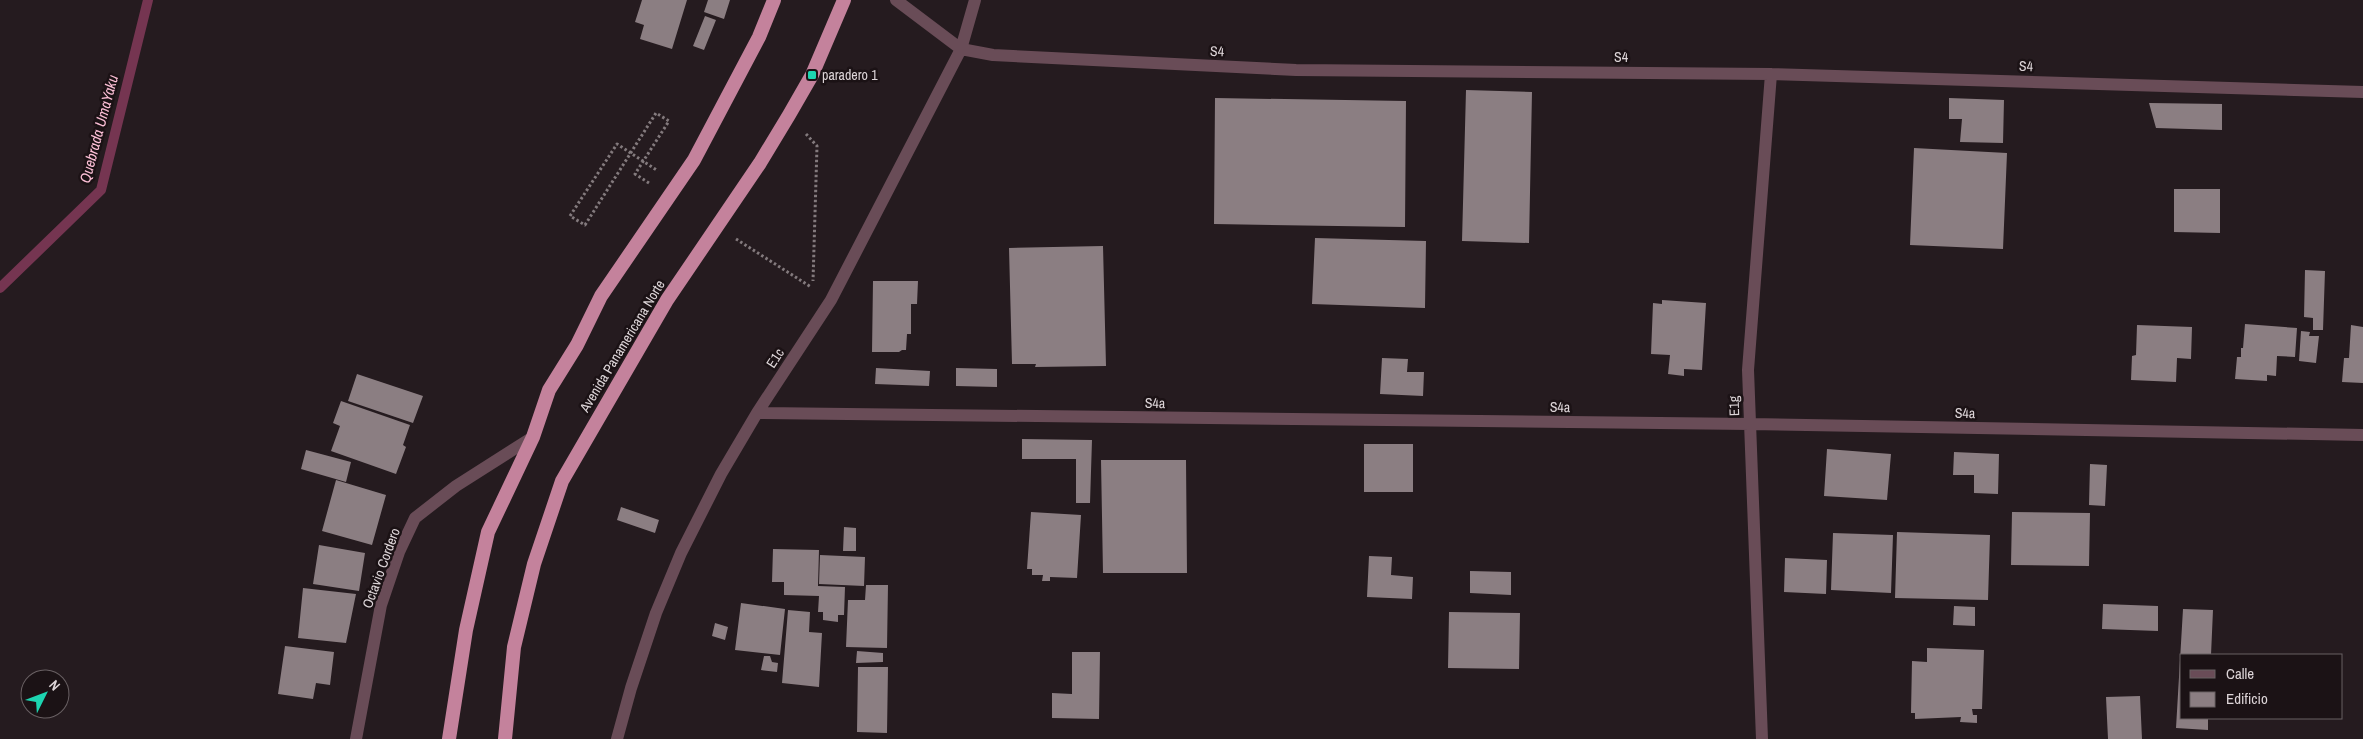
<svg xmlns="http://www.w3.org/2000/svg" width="2363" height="739" viewBox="0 0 2363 739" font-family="'Archivo Narrow',sans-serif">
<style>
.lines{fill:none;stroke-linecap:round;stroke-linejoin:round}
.stream{stroke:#753551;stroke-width:10}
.building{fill:#8b7e82}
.path{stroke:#837a7d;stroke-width:3;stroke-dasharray:2.5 2.5;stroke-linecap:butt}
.minor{stroke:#694c57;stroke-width:12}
.trunk{stroke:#c4829c;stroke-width:14}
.poi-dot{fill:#1dd5b1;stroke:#1b1215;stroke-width:2}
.labels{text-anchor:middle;stroke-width:5;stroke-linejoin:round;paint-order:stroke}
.street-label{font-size:14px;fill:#ddd5d8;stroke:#1b1215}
.poi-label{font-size:14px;fill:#ddd5d8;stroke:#1b1215;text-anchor:start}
.water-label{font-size:15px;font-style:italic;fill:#fdc0d7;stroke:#1b1215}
</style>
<rect width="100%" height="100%" fill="#251b1f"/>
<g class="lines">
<path class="stream" d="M0 288 101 190 148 0"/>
</g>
<path class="building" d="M642 0H687L672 49 640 39 644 25 635 22Z
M708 0H730L724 19 704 12Z
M705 16 716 20 704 50 693 46Z
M1466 90 1532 92 1529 243 1462 241Z
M1215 98 1406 101 1405 227 1214 224Z
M1949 98 2004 100 2003 143 1960 142 1962 119H1949Z
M2149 103 2222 104V130L2156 128Z
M1914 148 2007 153 2003 249 1910 245Z
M2174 189H2220V233L2174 232Z
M1315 238 1426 241 1425 308 1312 304Z
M1103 246 1106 366 1035 367 1036 364H1012L1009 248Z
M2305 270 2325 271 2323 330H2313V318L2304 317Z
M873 281H918L917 304H911V334H907L906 350H902L899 352H872Z
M1662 300 1706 303 1702 370 1684 369V376L1668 374 1670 355 1651 354 1653 303 1662 304Z
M2245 324 2297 328 2295 357 2277 356 2276 376 2267 375V381L2235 379 2237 357H2241V348H2243Z
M2137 325 2192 327 2191 359 2177 358 2176 382 2131 380 2132 356 2136 355Z
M2351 325 2363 327V383L2342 382 2344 358H2349Z
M2301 331 2310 332 2309 336H2319L2316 363 2299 361Z
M1382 358 1408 359 1407 372H1424L1423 396 1380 394Z
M876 368 930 371 929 386 875 384Z
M956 368 997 369V387L956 386Z
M357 374 423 396 413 423 348 401Z
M341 401 410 425 403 445 406 447 396 474 331 451 340 426 333 423Z
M1022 439 1092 440 1090 503H1076V459H1022Z
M1364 444H1413V492H1364Z
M1827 449 1891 454 1887 500 1824 496Z
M306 450 351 462 346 482 301 469Z
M1954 452 1999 454 1998 494 1974 493V475H1953Z
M1101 460H1186L1187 573H1103Z
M2090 464 2107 465 2105 506 2089 505Z
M336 480 386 495 372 545 322 531Z
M621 507 659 520 655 533 617 520Z
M1031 512 1081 515 1077 578 1050 577V581H1042L1043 575H1032V569H1027Z
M2012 512 2090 513 2089 566 2011 565Z
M844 527 856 528V551H843Z
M1897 532 1990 535 1988 600 1895 598Z
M1833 533 1893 535 1891 593 1831 590Z
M319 545 365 553 359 591 313 584Z
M773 549 819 550 818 586 845 587 844 615H838V622L823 620V612H818L819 596 784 595V582H772Z
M820 555 865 557 864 586 819 584Z
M1369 556 1392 557 1391 575 1413 577 1412 599 1367 597Z
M1785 558 1827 560 1826 594 1784 592Z
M1470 571 1511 572V595L1470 593Z
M866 585H888L887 648 846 647 848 600H865Z
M303 588 356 594 346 643 298 638Z
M741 603 785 609 780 655 735 650Z
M2103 604 2158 606V631L2102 629Z
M1954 606 1975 607V626L1953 625Z
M2183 609 2213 610 2211 655H2182V718H2208V730L2176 728Z
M788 610 810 612 809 632 822 633 819 687 782 683Z
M1449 612 1520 613 1519 669 1448 668Z
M715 623 728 627 725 640 712 636Z
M285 646 334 652 330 685 316 683 313 699 278 694Z
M1927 648 1984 650 1982 709H1972L1973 715H1977V723L1960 722 1961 717 1915 719V713H1911L1912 661 1927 662Z
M857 651 883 653V662L856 663Z
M1072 652H1100L1099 719 1052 718V693L1072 694Z
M764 656H770L772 662 778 663 777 672 761 670Z
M858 667H888L887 733 857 732Z
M2140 696 2142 739H2108L2106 697Z"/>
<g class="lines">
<path class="path" d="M806 134 817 146 813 281
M649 183 635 174 669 121 656 113 585 225 570 216 617 144 658 171
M736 239 811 287"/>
<path class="minor" d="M896 0 961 49 993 55 1296 70 1771 74 2363 92
M757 413 1750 424 2363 435
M356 739 381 605 399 552 415 518 456 486 533 437
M617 739 631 688 656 613 681 553 721 474 757 413 831 300 961 49 975 0
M1762 739 1748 370 1771 74"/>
<path class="trunk" d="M449 739 466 630 488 532 533 437 549 390 577 345 601 296 694 160 759 37 774 0
M505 739 514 647 534 564 562 481 667 300 760 163 789 115 812 75 844 0"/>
</g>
<rect class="poi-dot" x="807" y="70" width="10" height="10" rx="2.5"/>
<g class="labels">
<g class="street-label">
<text transform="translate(1217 51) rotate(3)" y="5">S4</text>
<text x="1621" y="62">S4</text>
<text transform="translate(2026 66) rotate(2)" y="5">S4</text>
<text transform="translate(622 346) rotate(-59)" y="5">Avenida Panamericana Norte</text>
<text transform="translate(775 358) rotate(-57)" y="5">E1c</text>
<text transform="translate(1155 403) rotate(1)" y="5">S4a</text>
<text transform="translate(1734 406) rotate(-92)" y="5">E1g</text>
<text transform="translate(1560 407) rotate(1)" y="5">S4a</text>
<text transform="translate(1965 413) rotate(1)" y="5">S4a</text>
<text transform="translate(381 568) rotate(-70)" y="5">Octavio Cordero</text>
</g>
<g class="poi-label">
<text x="822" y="80">paradero 1</text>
</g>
<g class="water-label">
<text transform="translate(99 129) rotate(-75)" y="5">Quebrada UmaYaku</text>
</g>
</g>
<rect x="2180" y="654" width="162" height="65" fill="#1b1215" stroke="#696063"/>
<rect x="2190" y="670" width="25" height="8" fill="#694c57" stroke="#696063"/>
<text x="2226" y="679" font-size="15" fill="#ddd5d8">Calle</text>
<rect x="2190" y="692" width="25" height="15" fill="#8b7e82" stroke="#696063"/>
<text x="2226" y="704" font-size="15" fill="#ddd5d8">Edificio</text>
<g transform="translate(45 694) rotate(48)"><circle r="24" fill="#1b1215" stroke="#696063"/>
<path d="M0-4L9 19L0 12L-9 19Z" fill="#1dd5b1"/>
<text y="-8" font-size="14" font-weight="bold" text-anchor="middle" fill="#ddd5d8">N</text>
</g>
</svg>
